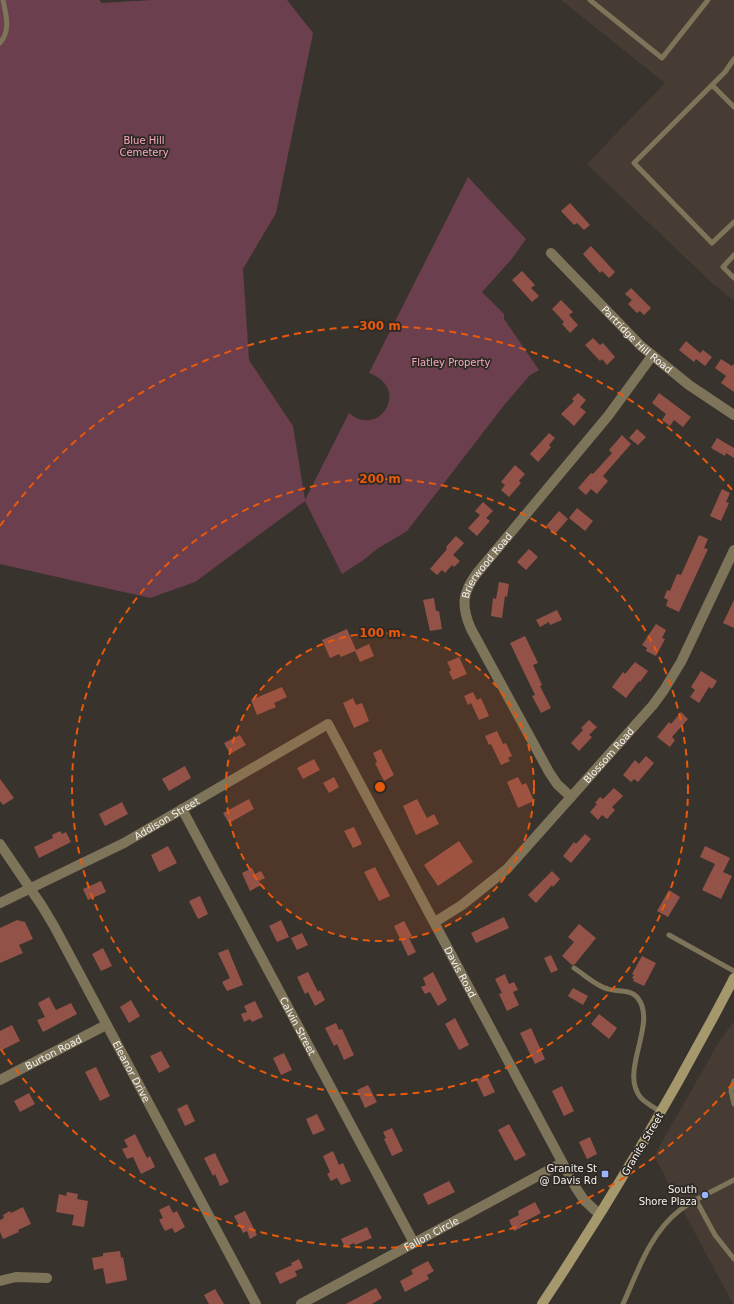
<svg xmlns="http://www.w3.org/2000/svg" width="734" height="1304" viewBox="0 0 734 1304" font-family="'DejaVu Sans',sans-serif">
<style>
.built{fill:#473c33}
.green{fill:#6c3f4e}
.building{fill:#935248}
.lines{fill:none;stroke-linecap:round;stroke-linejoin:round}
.service{stroke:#7d745a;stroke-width:5}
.minor{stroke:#7d745a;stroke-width:10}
.secondary{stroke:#a6986d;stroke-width:10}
.ring{fill:none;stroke:#e8590c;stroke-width:2;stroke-dasharray:7 5}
.poi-dot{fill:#97b6fd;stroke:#2e2924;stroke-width:1.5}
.labels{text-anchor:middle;stroke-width:3.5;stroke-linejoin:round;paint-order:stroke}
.park-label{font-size:10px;fill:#f6a9c1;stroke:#2e2924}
.street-label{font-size:10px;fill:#f5f1ee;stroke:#2e2924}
.poi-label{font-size:10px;fill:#f5f1ee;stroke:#2e2924;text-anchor:end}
.centre{fill:#e8590c;stroke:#2e2924;stroke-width:2}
.ring-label{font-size:12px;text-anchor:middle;font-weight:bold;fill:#e8590c;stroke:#2e2924;stroke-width:3.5;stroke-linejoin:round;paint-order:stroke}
</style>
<rect width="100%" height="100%" fill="#39332e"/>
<path class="built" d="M561 0H734V301L711 282 587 164 665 83Z
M734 1021V1304H733L654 1156 719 1042Z"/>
<path class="green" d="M0 0H99L102 3 153 0H287L313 33 276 213 243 269 249 360 293 426 305 500 349 413C378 439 412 389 369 373L468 177 526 239 511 260 482 292 504 314V319L539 370 530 375 505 404 407 531 377 549 362 561 342 574 305 501 195 582 150 598 0 564Z"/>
<path class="building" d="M570 203 590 225 584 230 577 223 574 225 561 211Z
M591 246 615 272 609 278 602 271 600 273 583 254Z
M522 271 535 285 531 288 539 296 532 302 512 280Z
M631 288 651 308 644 315 640 311 637 313 628 304 632 300 625 294Z
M561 300 573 312 569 315 578 325 570 333 562 324 564 322 552 309Z
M593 338 600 345 603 343 615 357 607 365 602 359 600 361 585 345Z
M686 341 700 353 703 350 712 357 705 366 696 359 694 362 679 350Z
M721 359 732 366 734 364V392L721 383 726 376 715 368Z
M578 393 586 400 580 407 586 412 574 426 561 414 574 401 572 399Z
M659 393 691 417 683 427 674 420 670 426 662 420 666 414 652 403Z
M637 429 646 437 638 445 629 438Z
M549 433 555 438 549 445 551 447 538 462 530 454Z
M622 435 631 444 603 476 608 481 597 494 591 489 586 495 578 488 591 473 593 474 612 453 609 450Z
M717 438 734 448V458L726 453 725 456 711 448Z
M515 465 525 474 519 481 521 483 509 497 501 490 505 485 501 482Z
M722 489 730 493 726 502 729 503 721 521 710 516Z
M483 502 493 511 486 518 490 521 477 536 468 528 480 515 475 511Z
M577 508 593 521 585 531 569 518Z
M559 511 568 519 555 534 546 526Z
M699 535 708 539 704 548 708 549 679 612 666 606 668 600 664 598 667 590 670 591 677 574 681 575Z
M456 536 464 543 453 555 460 561 454 567 452 565 445 573 442 570 437 575 430 569 447 549 446 547Z
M529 549 538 557 526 570 517 562Z
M499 582 509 584 507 597 505 596 502 618 491 616 493 598 496 599Z
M434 598 436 611H439L442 629 430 631 423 600Z
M734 600V628L723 623Z
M557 610 562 620 550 625 549 622 540 627 536 620Z
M656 624 666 630 662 638 665 639 656 656 646 651 647 648 642 645Z
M347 629 356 650 369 644 374 656 360 662 355 651 341 657 339 654 330 658 322 640Z
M525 636 538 663 533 665 542 685 540 686 551 708 541 713 532 696 535 695 510 643Z
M459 657 467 674 453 680 449 672 451 670 447 662Z
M635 662 648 671 640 682 639 681 626 698 612 687 623 672 625 674Z
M701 671 717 681 712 689 709 687 699 703 690 697 695 690 691 687Z
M282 687 287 697 274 703 276 707 257 715 251 700Z
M473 692 477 700 481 698 489 716 479 720 471 703 468 705 464 696Z
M353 698 356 705 362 703 369 721 354 728 343 703Z
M681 712 688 719 672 737 675 740 670 747 657 737 669 722 671 724Z
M589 720 597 727 589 735 592 737 579 751 571 743 583 730 581 728Z
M497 731 503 744 506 743 512 756 508 758 510 761 501 765 491 744 489 745 485 736Z
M240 735 246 745 230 754 224 743Z
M381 749 394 775 384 781 375 763 377 762 373 753Z
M646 756 654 763 638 782 634 779 631 782 623 775 635 760 639 764Z
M314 759 320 770 303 779 297 768Z
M185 766 191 778 169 791 162 779Z
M334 777 339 787 329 793 323 783Z
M518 777 522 785 526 783 534 801 518 808 507 782Z
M0 779 14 798 3 805 0 801Z
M614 788 623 796 612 807 615 810 607 819 602 815 598 820 590 812 597 804 595 803 600 797 603 799Z
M249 799 254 809 229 823 223 813Z
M417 799 427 818 434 814 439 824 416 835 403 806Z
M122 802 128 814 105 826 99 814Z
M354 827 362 844 353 848 344 831Z
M60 831 62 834 66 832 71 842 39 858 34 847 53 838 52 835Z
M585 834 591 839 571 863 563 856 574 842 576 844Z
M459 841 473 862 438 886 424 865Z
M168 846 177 863 159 872 151 855Z
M705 846 730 858 723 872 732 876 721 899 702 890 715 864 700 857Z
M375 867 390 896 379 901 364 872Z
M252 868 255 874 261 871 265 878 259 881 261 885 250 891 242 873Z
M552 871 560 879 553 887 552 885 536 903 528 895Z
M101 881 106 892 88 900 83 889Z
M669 890 680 897 668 917 657 911Z
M200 896 208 914 198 919 189 901Z
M504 917 509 928 476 943 471 933Z
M17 920 25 922 33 939 19 945 23 953 0 963V928Z
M281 920 289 937 277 942 269 926Z
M404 921 412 936 409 938 416 952 408 956 394 926Z
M579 924 596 938 575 964 572 965 562 956 574 942 568 937Z
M302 933 308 945 297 950 291 938Z
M103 948 112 966 101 971 92 954Z
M228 949 243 985 227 991 222 982 230 978 218 953Z
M551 955 558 970 551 973 544 958Z
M642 956 656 963 644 986 633 981 634 979 632 978 634 975 632 974Z
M308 972 318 992 320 990 325 1000 315 1006 308 992 305 994 297 977Z
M433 972 447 1000 438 1006 430 992 425 994 421 987 426 985 423 978Z
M505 974 509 984 514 982 518 990 513 992 519 1005 507 1011 499 994 502 993 495 979Z
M573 988 588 996 583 1005 568 996Z
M49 997 56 1010 71 1003 77 1014 43 1032 37 1020 45 1017 38 1003Z
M131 1000 140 1016 129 1023 120 1007Z
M255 1001 263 1017 252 1022 250 1019 244 1022 241 1014 247 1012 244 1006Z
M599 1014 617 1028 609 1039 591 1024Z
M455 1018 469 1045 459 1050 445 1024Z
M336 1023 339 1030 342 1029 354 1055 344 1060 337 1044 334 1046 325 1028Z
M12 1025 20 1041 0 1051V1031Z
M531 1028 545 1059 535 1064 520 1033Z
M161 1051 170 1067 159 1073 150 1056Z
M284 1053 292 1070 281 1075 273 1058Z
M96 1067 110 1096 100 1101 85 1072Z
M487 1075 495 1092 484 1097 476 1080Z
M368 1085 377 1102 365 1108 357 1090Z
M562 1086 574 1111 564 1116 552 1091Z
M29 1093 35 1104 20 1112 14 1101Z
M187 1104 195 1121 185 1126 177 1109Z
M317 1114 325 1130 313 1135 306 1119Z
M509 1124 526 1155 515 1161 498 1130Z
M392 1128 403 1151 392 1156 384 1139 386 1138 383 1132Z
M135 1134 147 1158 150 1156 155 1167 141 1174 133 1157 127 1159 122 1149 128 1147 124 1140Z
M590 1137 597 1154 587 1159 579 1142Z
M333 1151 339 1165 343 1163 351 1181 341 1185 337 1178 331 1181 327 1174 330 1172 323 1156Z
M215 1153 229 1182 220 1186 215 1174 213 1176 204 1158Z
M449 1181 455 1192 428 1205 423 1194Z
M67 1192 78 1194 77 1199 88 1201 84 1227 72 1225 74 1215 56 1212 59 1194 66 1196Z
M535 1202 541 1213 520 1224 522 1227 514 1231 509 1220 519 1215 518 1211Z
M169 1205 173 1213 177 1211 185 1227 175 1233 172 1228 165 1231 159 1220 163 1218 159 1210Z
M23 1207 31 1224 18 1230 19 1232 3 1239 0 1232V1220L4 1218 3 1215 10 1211 11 1213Z
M245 1211 257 1235 250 1239 247 1231 243 1233 234 1216Z
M367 1227 372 1238 355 1245 354 1243 345 1247 341 1239Z
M120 1251 121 1258 123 1257 127 1280 106 1284 103 1268 94 1270 92 1258 103 1256V1253Z
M299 1259 303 1268 295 1271 297 1276 280 1284 275 1273 292 1265 291 1263Z
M428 1261 434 1271 427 1275 429 1279 405 1292 400 1281 413 1274 411 1270Z
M376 1288 382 1298 372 1304H346Z
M215 1289 224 1304H209L204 1295Z"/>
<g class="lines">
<path class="service" d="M590 0 662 58 708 0
M0 43C11 30 6 15 3 0
M734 59 725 72 712 85 734 107
M712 85 634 163 712 243 734 222
M734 255 723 267 734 278
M669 935 734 971
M574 968C585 975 596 986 608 989 617 992 630 989 637 997 659 1023 618 1071 641 1098 647 1104 655 1108 661 1112
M734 1081 731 1091 734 1104
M696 1200 715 1235 734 1259
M623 1304C638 1271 650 1233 680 1210 696 1198 716 1190 734 1180"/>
<g class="minor">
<path id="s1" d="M551 253 641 346 689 385 734 415"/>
<path id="s2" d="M571 797 557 784 549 772 471 629C461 606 462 593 477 573L608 416 652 356"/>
<path id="s3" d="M182 809 414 1243"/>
<path id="s4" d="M0 844 42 906 54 926 256 1304"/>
<path id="s5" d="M0 903 124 843 328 724 576 1188 584 1200 599 1214"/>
<path id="s6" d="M435 922 462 905 507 869 653 705 664 690 681 662 734 550"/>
<path id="s7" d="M0 1080 106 1025"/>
<path d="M0 1281 16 1277 47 1278"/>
<path id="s8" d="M301 1304 562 1163"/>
</g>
<path class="secondary" d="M542 1304C612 1199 676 1090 734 978"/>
</g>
<circle cx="380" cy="787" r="154" fill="#e8590c" fill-opacity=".12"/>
<g class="ring">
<circle cx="380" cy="787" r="154"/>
<circle cx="380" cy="787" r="308"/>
<path d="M733 1083A461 461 0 0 1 0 1048M0 526A461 461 0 0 1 733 491"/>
</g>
<g class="poi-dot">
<rect x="601" y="1170" width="8" height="8" rx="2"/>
<circle cx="705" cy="1195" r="4"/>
</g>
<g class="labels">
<g class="park-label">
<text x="144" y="144">Blue Hill<tspan x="144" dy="12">Cemetery</tspan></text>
<text x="451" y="366">Flatley Property</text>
</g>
<g class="street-label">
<text dy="4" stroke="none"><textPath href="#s1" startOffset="122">Partridge Hill Road</textPath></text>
<text dy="4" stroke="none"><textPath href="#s2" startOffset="268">Brierwood Road</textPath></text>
<text dy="4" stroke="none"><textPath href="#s6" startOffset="242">Blossom Road</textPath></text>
<text dy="4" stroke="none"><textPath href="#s5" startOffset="187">Addison Street</textPath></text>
<text dy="4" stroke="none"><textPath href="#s5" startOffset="655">Davis Road</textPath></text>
<text dy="4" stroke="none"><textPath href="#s3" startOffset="246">Calvin Street</textPath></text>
<text dy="4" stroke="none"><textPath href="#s7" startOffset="60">Burton Road</textPath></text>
<text dy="4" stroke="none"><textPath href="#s4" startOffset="263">Eleanor Drive</textPath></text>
<text transform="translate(642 1144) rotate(-59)" y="4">Granite Street</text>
<text dy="4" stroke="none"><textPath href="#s8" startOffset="148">Fallon Circle</textPath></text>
</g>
<g class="poi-label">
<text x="597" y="1172">Granite St<tspan x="597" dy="12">@ Davis Rd</tspan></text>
<text x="697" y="1193">South<tspan x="697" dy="12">Shore Plaza</tspan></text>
</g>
</g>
<circle cx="380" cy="787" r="6" class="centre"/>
<g class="ring-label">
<text x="380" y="330">300 m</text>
<text x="380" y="483">200 m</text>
<text x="380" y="637">100 m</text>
</g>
</svg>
